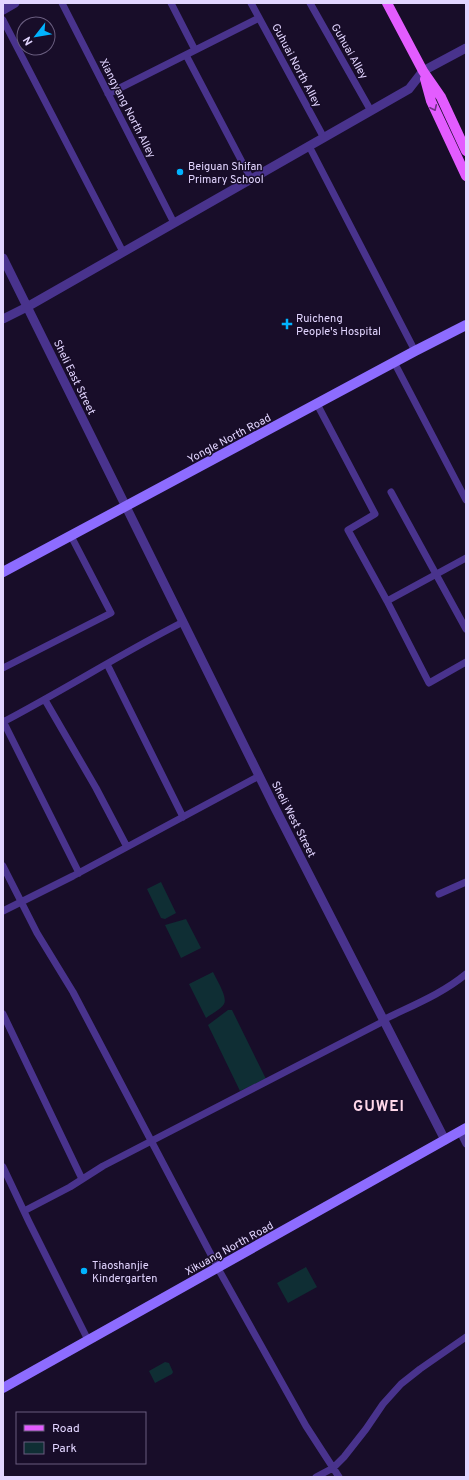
<svg xmlns="http://www.w3.org/2000/svg" width="469" height="1480" viewBox="0 0 469 1480" font-family="Overpass,sans-serif">
<style>
.green{fill:#0f2e34}
.lines{fill:none;stroke-linecap:round;stroke-linejoin:round}
.minor{stroke:#49338d;stroke-width:7}
.tertiary{stroke:#49338d;stroke-width:9}
.secondary{stroke:#8d6cff;stroke-width:10}
.primary{stroke:#e35cff;stroke-width:10}
.oneway{stroke:#733189}
.poi-dot{fill:#01b3ff;stroke:#180d29;stroke-width:1.5}
.labels{text-anchor:middle;stroke-width:3;stroke-linejoin:round;paint-order:stroke}
.street-label{font-size:11px;fill:#e2d5ff;stroke:#180d29}
.poi-label{font-size:11px;fill:#e2d5ff;stroke:#180d29;text-anchor:start}
.district-label{font-size:15px;font-weight:bold;letter-spacing:1px;fill:#ffd7e9;stroke:#180d29}
</style>
<rect width="100%" height="100%" fill="#180d29"/>
<path class="green" d="M161 882 176 913 165 919 161 918 147 889Z
M186 919 201 948 181 958 165 925Z
M213 972C216 979 228 997 224 1004 220 1010 211 1014 206 1018L189 984Z
M228 1010H232L266 1079 240 1091 208 1025Z
M306 1267 317 1287 288 1303 277 1283Z
M165 1362 169 1363 173 1372 172 1374 155 1383 149 1371Z"/>
<g class="lines">
<path class="minor" d="M62 3 174 223
M171 3 195 50
M251 3 324 138
M310 3 371 111
M3 20 123 252
M186 55 251 179
M108 94 259 18
M309 146 415 351
M394 362 466 500
M317 404 375 514 348 530 387 601 429 683 466 662
M391 492 466 629
M387 601 466 558
M107 664 183 817
M3 668 111 613 71 536
M45 700 96 788 127 847
M3 721 79 873
M3 722C64 690 122 653 183 622
M3 866 37 933 73 992 218 1268
M439 894 466 882
M3 911 73 876 259 776
M3 1014 82 1179
M383 1020C411 1006 442 994 466 974
M462 1136 466 1144
M3 1167 29 1222 88 1340
M24 1211 70 1187 103 1166 384 1021
M220 1272 306 1426 339 1477
M316 1477 333 1468 344 1457 366 1429 383 1404 401 1384 420 1369 466 1337"/>
<path class="tertiary" d="M3 10 15 3
M3 258 276 810 445 1140
M3 319 27 307 409 89 423 71 466 48"/>
<path class="secondary" d="M3 572 415 351 466 325
M3 1388 466 1128"/>
<path class="primary" d="M387 3 423 71 441 97 466 151
M425 79 431 101 466 176"/>
</g>
<defs><path id="oneway-chevron" d="M-2-3.5L2.5 0L-2 3.5" fill="none" stroke-width="1.6" stroke-linecap="round" stroke-linejoin="round"/></defs>
<use class="oneway" href="#oneway-chevron" transform="translate(434 108) rotate(65)"/>
<g class="poi-dot">
<circle cx="180" cy="172" r="4"/>
<path d="M285 318h4v4h4v4h-4v4h-4v-4h-4v-4h4z"/>
<circle cx="84" cy="1271" r="4"/>
</g>
<g class="labels">
<g class="street-label">
<text transform="translate(350 51) rotate(60)" y="4">Guhuai Alley</text>
<text transform="translate(297 65) rotate(62)" y="4">Guhuai North Alley</text>
<text transform="translate(128 108) rotate(63)" y="4">Xiangyang North Alley</text>
<text transform="translate(75 377) rotate(64)" y="4">Sheli East Street</text>
<text transform="translate(229 438) rotate(-28)" y="4">Yongle North Road</text>
<text transform="translate(294 819) rotate(63)" y="4">Sheli West Street</text>
<text transform="translate(229 1248) rotate(-29)" y="4">Xikuang North Road</text>
</g>
<g class="poi-label">
<text x="188" y="170">Beiguan Shifan<tspan x="188" dy="13">Primary School</tspan></text>
<text x="296" y="322">Ruicheng<tspan x="296" dy="13">People's Hospital</tspan></text>
<text x="92" y="1269">Tiaoshanjie<tspan x="92" dy="13">Kindergarten</tspan></text>
</g>
<g class="district-label">
<text x="379" y="1111">GUWEI</text>
</g>
</g>
<rect width="469" height="1480" fill="none" stroke="#e2d5ff" stroke-width="8"/>
<rect x="16" y="1412" width="130" height="52" fill="#180d29" stroke="#695d7f"/>
<rect x="24" y="1425" width="20" height="6" fill="#e35cff" stroke="#695d7f"/>
<text x="52" y="1432" font-size="12" fill="#e2d5ff">Road</text>
<rect x="24" y="1442" width="20" height="12" fill="#0f2e34" stroke="#695d7f"/>
<text x="52" y="1452" font-size="12" fill="#e2d5ff">Park</text>
<g transform="translate(36 36) rotate(239)"><circle r="19" fill="#180d29" stroke="#695d7f"/>
<path d="M0-3L7 15L0 10L-7 15Z" fill="#01b3ff"/>
<text y="-6" font-size="11" font-weight="bold" text-anchor="middle" fill="#e2d5ff">N</text>
</g>
</svg>
